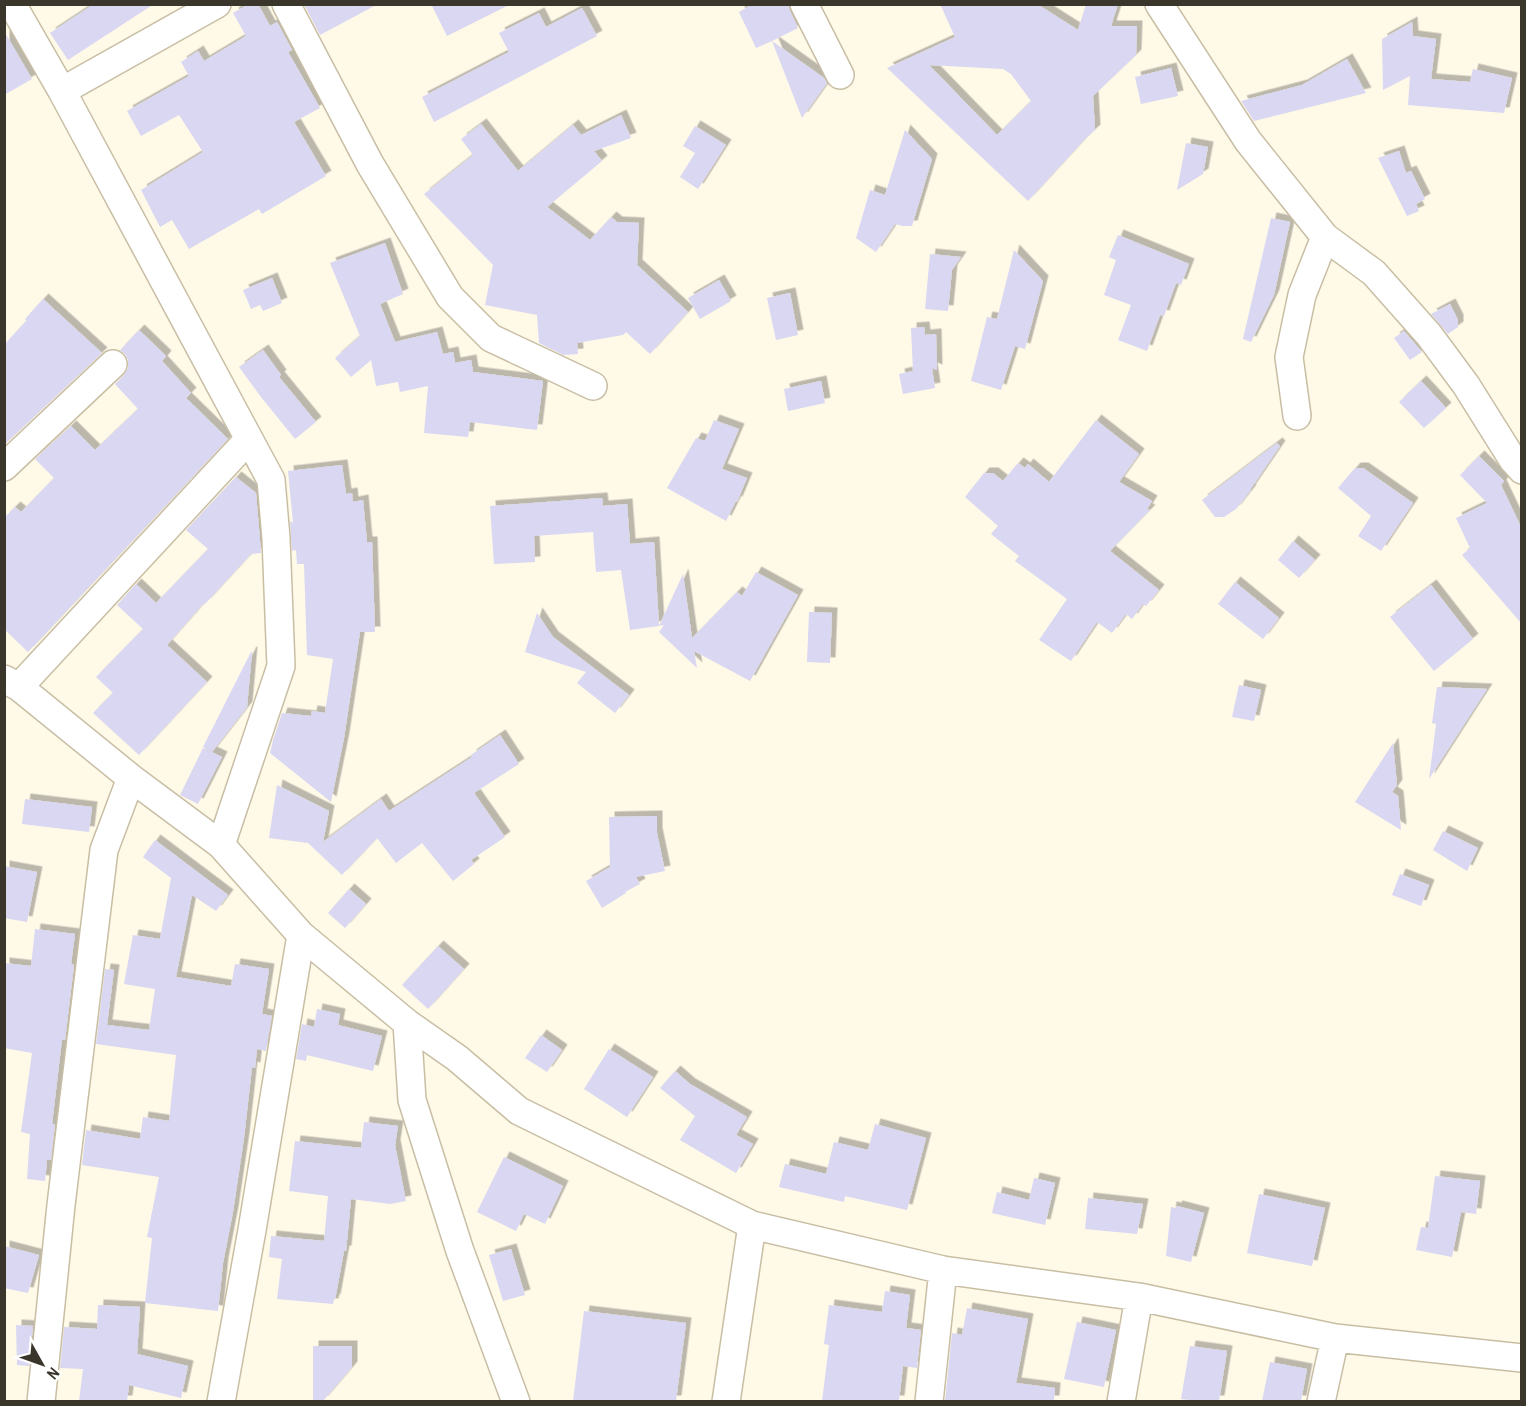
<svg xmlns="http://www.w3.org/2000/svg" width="1526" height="1406" viewBox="0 0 1526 1406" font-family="'Archivo Narrow',sans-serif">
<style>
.building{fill:#d9d7f2;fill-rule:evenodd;filter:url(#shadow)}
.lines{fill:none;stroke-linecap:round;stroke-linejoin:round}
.street-casing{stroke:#c8bea4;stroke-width:30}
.street{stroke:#fff;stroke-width:27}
</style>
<defs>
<filter id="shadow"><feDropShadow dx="5.5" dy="-5.5" stdDeviation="0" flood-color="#0004"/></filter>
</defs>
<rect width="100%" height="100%" fill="#fff9e8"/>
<path class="building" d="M94 4H154L68 60 50 33Z
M249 4H258L270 26 277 22 292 50 288 52 320 108 294 122 326 176 262 214 259 209 189 249 172 220 160 227 141 190 203 152 179 115 141 136 127 111 189 76 181 62 198 51 204 61 246 36 233 13Z
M308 4H378L320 35 305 6Z
M431 4H511L447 36Z
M753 4H788L790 11 798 28 772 41 824 78 827 83 802 118 772 41 756 48 739 12Z
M940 4H1037L1078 30 1086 4H1118L1111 26H1137L1136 55 1093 96 1095 130 1085 139 1028 201 887 68 955 37ZM929 65 1003 69 1011 74 1031 101 997 135Z
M582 8 597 36 434 122 422 97 509 52 499 33 539 13 546 27Z
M1412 22 1413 36 1436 39 1431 79 1470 82 1473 69 1512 78 1504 113 1408 105 1410 76 1383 90 1382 39Z
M4 31 32 79 4 95Z
M1347 59 1366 93 1254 121 1241 101 1302 85Z
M1171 68 1178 96 1141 104 1135 77Z
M621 115 631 138 594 151 602 161 547 207 590 240 611 217 617 222 639 223 637 265 688 312 650 354 626 332 623 335 577 343 578 354 563 355 539 343 537 315 485 305 493 265 424 194 473 155 461 139 481 124 518 171 573 125 581 135Z
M695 126 726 145 698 189 680 177 695 153 683 146Z
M905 130 932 159 912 226H903L895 224 876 252 856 238 870 190 885 195Z
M1186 143 1208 147 1203 174 1177 190Z
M1399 151 1406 173 1411 171 1425 199 1416 204 1419 211 1407 216 1378 158Z
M1271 218 1290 222 1274 295 1251 342 1243 339Z
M1118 235 1189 264 1181 285 1176 283 1164 316 1160 315 1147 351 1118 340 1131 305 1104 295 1116 260 1109 257Z
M385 243 403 294 380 304 395 342 437 332 443 354 453 352 455 363 471 360 473 372 543 381 537 430 470 422 468 437 424 433 428 386 400 392 398 382 376 386 371 360 351 377 335 358 360 336 330 263Z
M1014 250 1043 281 1025 349 1015 346 1001 390 971 381 987 317 997 319Z
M930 254 961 257 952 270 948 311 925 309Z
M272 278 282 303 263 311 260 305 251 309 243 290Z
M719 280 731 301 700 319 688 298Z
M790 293 798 335 776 340 767 298Z
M43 299 102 353 4 445V345L26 321 25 319Z
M1450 304 1458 320V327L1448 334 1431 314Z
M924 327 925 335 936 334 937 370 932 368 935 388 903 394 899 374 913 371 911 328Z
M139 330 166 356 162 361 191 393 186 398 228 439 28 652 4 629V518L15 507 21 512 54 478 35 459 71 426 95 450 138 409 115 384 124 375 128 368V360L125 354 120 350Z
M1404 331 1422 352 1410 360 1394 338Z
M263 350 281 375 279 377 316 422 295 439 261 397 239 367Z
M821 381 825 403 788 411 784 389Z
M1421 381 1446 408 1424 428 1399 402Z
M714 420 739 429 722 469 747 478 737 502 736 501 726 521 667 488 696 438 705 441Z
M1096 420 1139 454 1119 482 1152 501 1147 509 1150 510 1110 551 1159 590 1146 606 1143 604 1132 619 1126 614 1112 633 1097 622 1071 661 1039 640 1067 599 1015 561 1019 556 991 534 998 526 965 497 984 473H993L1003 481 1018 463 1025 468 1028 464 1049 482Z
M1277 443 1280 446 1250 490H1251L1236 509 1224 517H1215L1202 500Z
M1479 456 1504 481 1501 485 1521 527V623L1462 555 1470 548 1456 518 1487 503 1460 475Z
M342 465 346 494 352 493 353 502 363 500 367 542H372L375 632H360L344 738 331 802 270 753 273 740 282 713 311 716 312 711 325 713 333 659 307 655 304 564H297L296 550 292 551 290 521 293 523 288 471Z
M1355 468H1363L1413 503 1381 551 1358 536 1371 516 1338 488Z
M236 477 256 493 261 553 251 554 205 604 204 603 167 645 207 682 139 755 93 713 113 693 96 677 143 629 117 605 136 584 156 603 208 549 186 530Z
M602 498 603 506 627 504 630 544 654 542 659 626 630 630 621 570 596 572 593 532 534 536 535 562 494 564 490 506Z
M1293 541 1315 560 1299 578 1278 560Z
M756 572 798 595 750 681 694 651 697 668 659 632 664 625 659 626 683 574 692 638 737 592 742 596Z
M1235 582 1279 618 1263 639 1218 604Z
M1431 585 1473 639 1434 671 1390 617Z
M809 612 832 613 830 663 807 662Z
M537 613 553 637 629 695 615 713 577 683 586 672 525 652Z
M251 652H252L247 707 212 752 203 747Z
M1239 685 1261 690 1254 721 1232 717Z
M1437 687 1487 689 1429 779 1436 724 1432 723Z
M500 735 519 764 474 793 505 837 471 860 474 864 453 881 422 843 396 863 377 838 342 875 308 843 269 838 277 785 329 811 323 842 381 799 389 811 472 757 471 755Z
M1393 743 1397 785 1392 792 1398 796 1401 830 1355 802Z
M203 748 222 757 198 804 180 795Z
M25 799 92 807 89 832 22 824Z
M657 816V833L665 871 636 877 640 884 625 892 626 893 602 908 586 881 610 867 609 817Z
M1443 831 1478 848 1467 871 1433 850Z
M155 840 228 895 216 911 192 895 176 977 231 986 235 964 269 969 262 1014 272 1016 266 1051 257 1049 255 1068 252 1067 244 1138 233 1212 223 1263 218 1311 145 1303 152 1238 147 1237 159 1177 82 1165 86 1130 140 1139 143 1117 169 1121 176 1055 96 1044 105 969 114 970 107 1025 149 1030 155 989 124 984 133 935 160 939 171 878 143 857Z
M4 866 37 872 27 922 4 918Z
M1400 874 1429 885 1421 906 1392 895Z
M349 889 366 904 345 928 328 913Z
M35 929 75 934 71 964 74 965 65 1040 62 1039 52 1124H55L51 1160H47L45 1181 27 1179 30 1134 21 1132 32 1053 4 1048V963L31 966Z
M438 946 464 969 428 1009 402 985Z
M317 1009 340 1014 338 1025 382 1036 373 1071 307 1055 306 1061 296 1059 302 1024 314 1027Z
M541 1035 562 1050 547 1072 525 1058Z
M609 1049 653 1077 627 1117 584 1089Z
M675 1071 690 1084 747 1117 736 1135 753 1144 736 1173 680 1140 695 1116 660 1088Z
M364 1122 398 1126 395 1145 406 1201 390 1204 351 1199 346 1251H344L335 1300 334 1299 333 1304 277 1299 282 1259 269 1257 271 1236 324 1241 328 1196 289 1191 295 1141 361 1148Z
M875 1124 926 1138 907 1210 845 1196 844 1202 779 1187 785 1164 826 1174 834 1142 868 1150Z
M504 1157 563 1186 545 1224 524 1214 516 1231 477 1212Z
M1435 1176 1480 1181 1476 1214 1461 1212 1452 1257 1416 1250 1421 1227 1428 1228Z
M1034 1178 1055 1183 1045 1225 992 1213 997 1192 1029 1200Z
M1259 1194 1325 1208 1312 1266 1247 1253Z
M1088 1198 1143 1204 1137 1234 1085 1229Z
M1177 1206 1204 1213 1191 1262 1166 1256 1171 1207 1176 1208Z
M4 1246 39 1255 28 1293 4 1288Z
M511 1249 525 1295 503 1301 489 1255Z
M885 1291 910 1295 906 1328 921 1330 917 1368 903 1366 899 1401H822L829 1345 824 1344 829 1305 882 1312Z
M98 1305 140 1307 137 1354 188 1366 181 1398 129 1385 127 1401H79L83 1369 60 1368 64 1327 97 1329Z
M967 1308 1028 1319 1016 1383 1055 1388 1054 1401H945L952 1333 962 1335Z
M584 1311 686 1323 676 1401H573Z
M1077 1322 1116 1330 1104 1387 1064 1379Z
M16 1325 33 1326 29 1366 17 1365Z
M313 1346H352V1367L323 1401H313Z
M1190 1346 1227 1351 1219 1401H1197L1181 1399Z
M1270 1362 1307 1369 1301 1401H1262Z"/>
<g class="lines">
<g class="street-casing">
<path id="street" d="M12 4 62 91 271 480 276 538 281 666 221 845
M286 4 370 164 450 297 491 338 593 386
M804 4 840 75
M1159 4 1248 141 1325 237 1374 273 1429 335 1466 385 1513 460 1522 470
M62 91 217 4
M1297 416 1289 357 1302 295 1325 237
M4 467 113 364
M4 679 19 687 131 778 221 845 301 935 407 1023 457 1058 519 1111 752 1225 943 1270 1139 1297 1335 1338 1522 1358
M19 687 249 439
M407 1023 412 1100 460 1251 516 1402
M41 1402 61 1205 104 850 131 778
M221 1402 252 1230 301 935
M726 1402 752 1225
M929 1402 943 1270
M1121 1402 1139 1297
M1321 1402 1335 1338"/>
</g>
<use href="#street" class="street"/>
</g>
<rect width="1526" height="1406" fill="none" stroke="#3a362b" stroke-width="12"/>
<g transform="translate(42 1364) rotate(130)" stroke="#ffffff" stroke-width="4.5" paint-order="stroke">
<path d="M0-4.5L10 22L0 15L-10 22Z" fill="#3a362b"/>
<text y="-9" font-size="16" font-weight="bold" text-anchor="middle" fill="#3a362b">N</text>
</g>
</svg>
